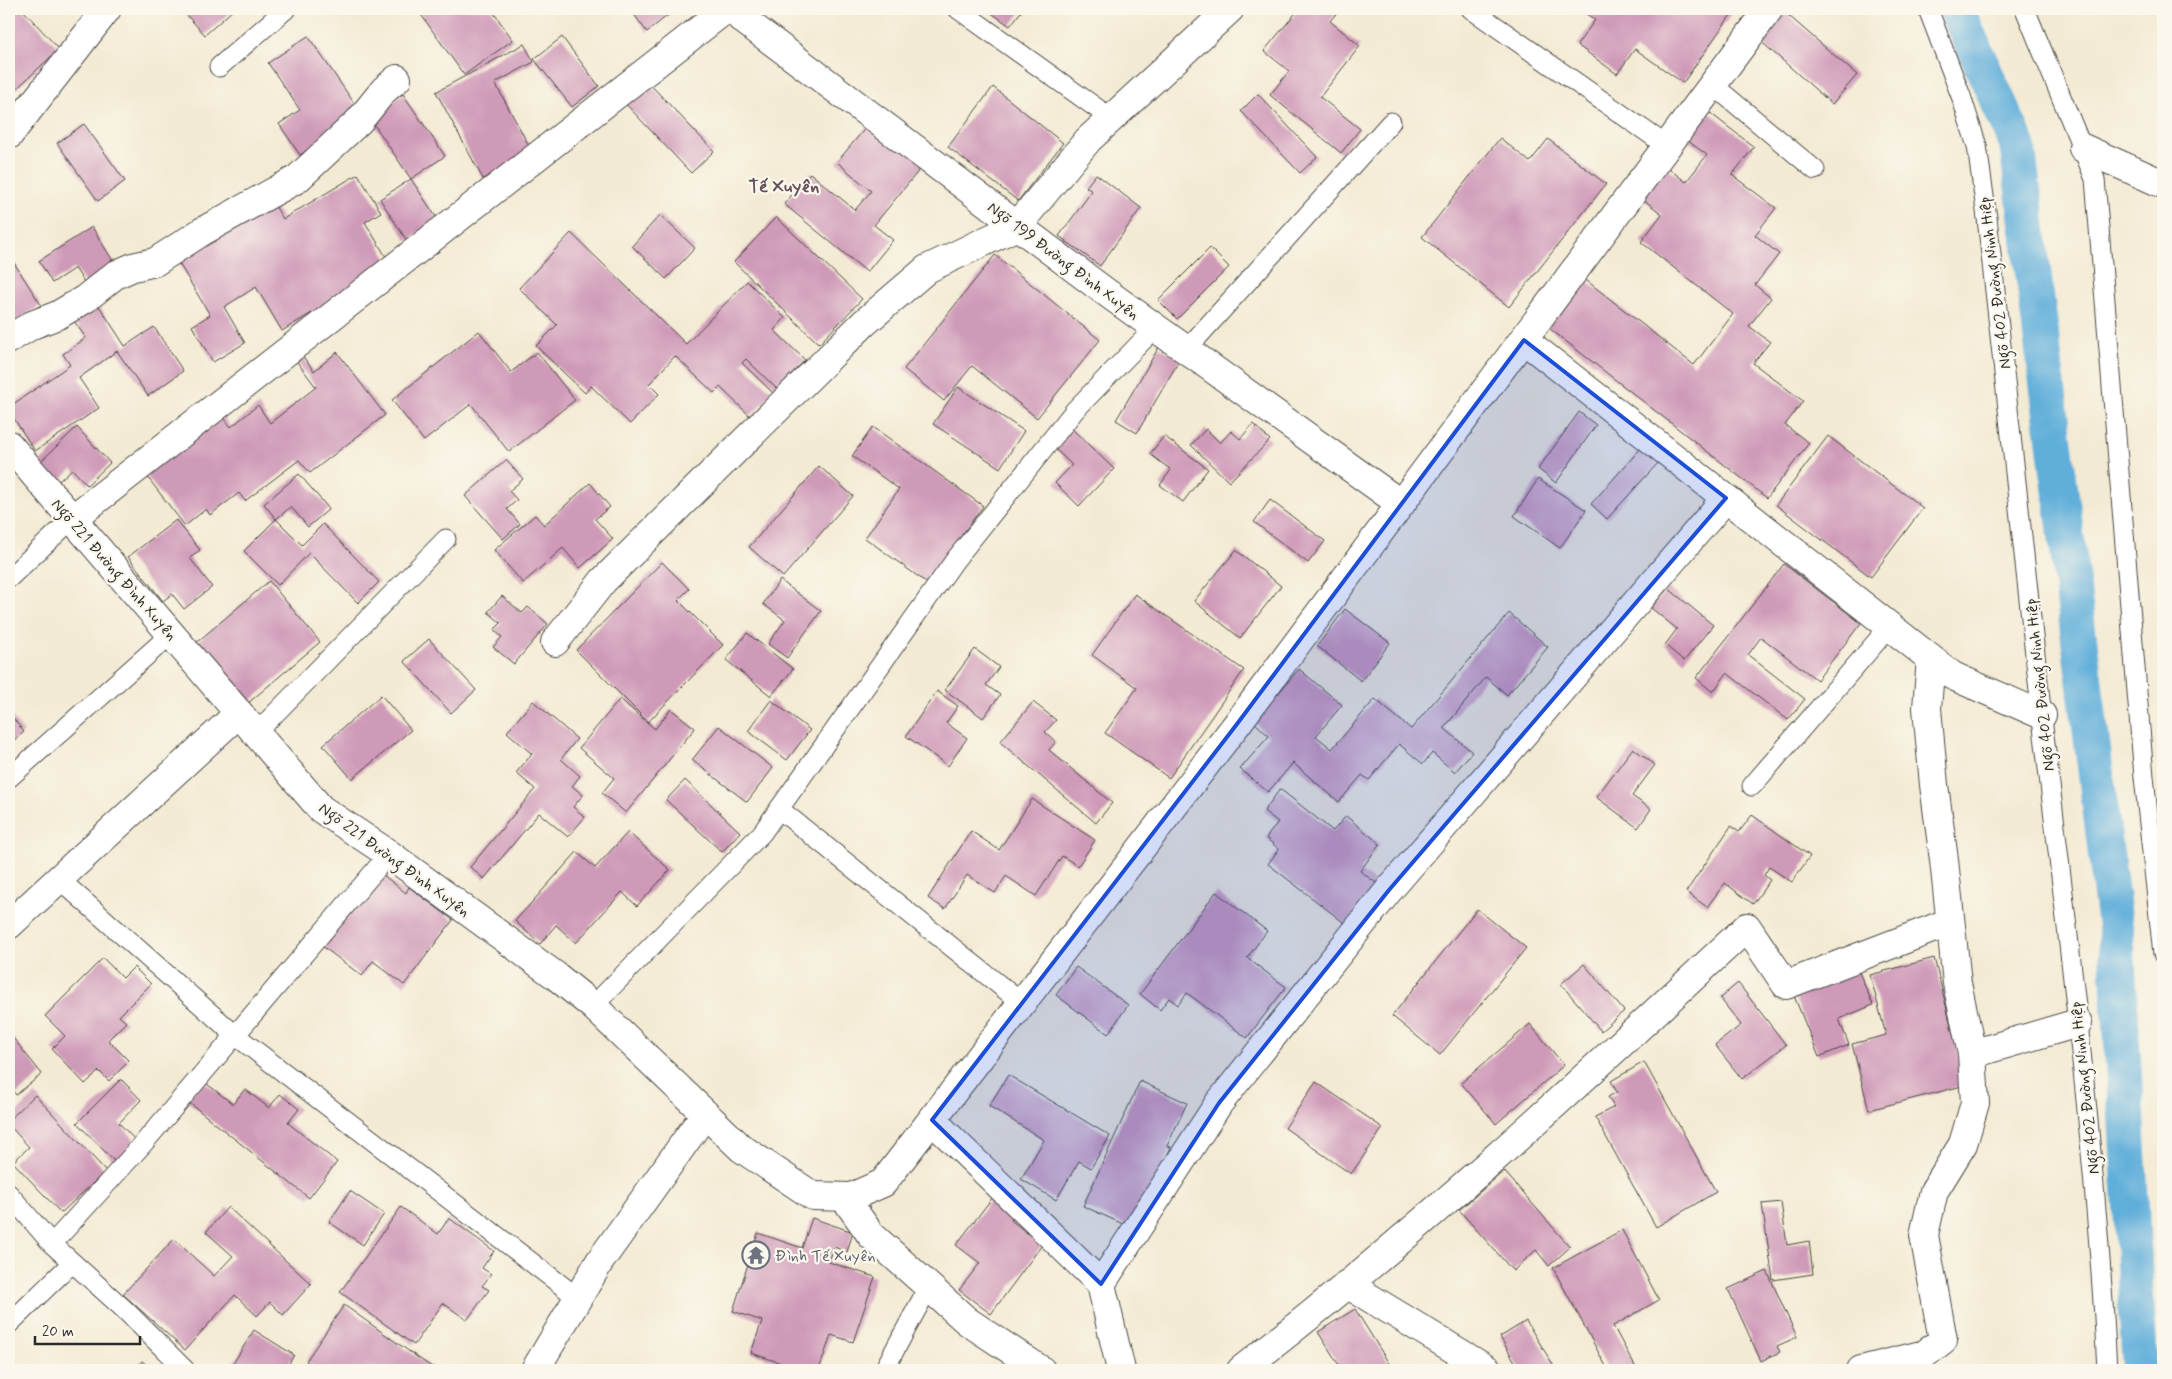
<svg xmlns="http://www.w3.org/2000/svg" width="2172" height="1379" viewBox="0 0 2172 1379" font-family="Mynerve,sans-serif">
<style>
.lines{fill:none;stroke-linecap:round;stroke-linejoin:round}
.canal{stroke:#60afda;stroke-width:36}
.building{fill:#cf9ab8}
.service-casing{stroke:#494844;stroke-width:21}
.minor-casing{stroke:#494844;stroke-width:30}
.tertiary-casing{stroke:#494844;stroke-width:30}
.service{stroke:#fff;stroke-width:19}
.minor{stroke:#fff;stroke-width:28}
.tertiary{stroke:#fff;stroke-width:28}
.marked{fill:#1d4ed8;fill-opacity:0.2;stroke:#1d4ed8;stroke-width:4;stroke-linejoin:round}
.labels{text-anchor:middle;stroke-width:4.5;stroke-linejoin:round;paint-order:stroke}
.street-label{font-size:16px;fill:#2b2b2b;stroke:#fbf7ec}
.worship-label{font-size:16px;fill:#5b616d;stroke:#fbf7ec;text-anchor:start}
.neighbourhood-label{font-size:18px;font-weight:bold;fill:#64525c;stroke:#fbf7ec}
</style>
<rect width="100%" height="100%" fill="#fbf7ec"/>
<filter id="ink" filterUnits="userSpaceOnUse"><feTurbulence type="fractalNoise" baseFrequency=".02" numOctaves="2"/><feDisplacementMap in="SourceGraphic" scale="10" xChannelSelector="R" yChannelSelector="G"/><feConvolveMatrix kernelMatrix="1 2 1 2 8 2 1 2 1" color-interpolation-filters="sRGB"/></filter>
<filter id="wash" filterUnits="userSpaceOnUse"><feTurbulence type="fractalNoise" baseFrequency=".0096" numOctaves="4" result="noise"/><feDisplacementMap in="SourceGraphic" scale="20" xChannelSelector="R" yChannelSelector="G"/><feGaussianBlur stdDeviation="1.12" result="paint"/><feColorMatrix in="noise" values="0 0 0 0 0 0 0 0 0 0 0 0 0 0 0 0 0 1.4 0 .05"/><feComposite in="paint" operator="in"/></filter>
<g filter="url(#wash)">
<rect width="100%" height="100%" fill="#f3ead3"/>
<g class="lines">
<path class="canal" d="M1956 9 2017 143 2116 934 2140 1370"/>
</g>
<g id="blocks">
<path class="building" d="M9 9H22L59 49 9 96Z
M181 9H234L205 35Z
M417 9H491L513 40 464 75Z
M630 9H670L672 12 647 32Z
M986 9H1023L1010 26Z
M1299 9H1340L1330 21 1360 46 1320 97 1360 129 1341 153 1270 95 1289 71 1264 51Z
M1579 9H1735L1683 83 1635 49 1617 74 1577 45 1595 20Z
M1781 9 1857 75 1832 104 1756 37Z
M308 36 361 113 300 155 279 124 300 110 268 63Z
M562 37 599 86 572 107 534 59Z
M524 44 534 62 495 83 533 153 483 179 436 92Z
M644 78 714 151 691 173 622 100Z
M993 87 1063 143 1018 201 948 147Z
M403 94 445 156 411 179 438 220 407 241 380 199 411 179 369 117Z
M1258 94 1317 157 1300 173 1241 111Z
M1705 109 1754 147 1732 175 1776 208 1755 235 1779 254 1755 285 1771 298 1749 326 1770 342 1753 363 1803 401 1785 425 1809 443 1767 498 1545 325 1582 277 1694 365 1733 314 1641 242 1662 214 1635 193 1659 161 1686 182 1707 155 1683 137Z
M872 120 925 163 874 225 893 240 867 272 784 204 810 173 855 210 871 191 837 162Z
M84 124 125 181 98 201 57 143Z
M1500 138 1530 162 1548 139 1606 184 1509 307 1422 237Z
M358 174 381 212 365 222 391 265 282 331 256 287 224 307 245 343 213 362 192 326 210 315 175 257 271 199 283 219Z
M1096 174 1141 208 1100 266 1059 236 1092 191 1086 187Z
M660 215 695 248 666 279 632 246Z
M776 217 862 299 819 344 734 262Z
M92 227 118 269 88 288 75 268 52 283 39 261Z
M571 233 686 344 747 281 785 318 774 330 805 360 777 389 746 359 742 363 773 393 750 416 720 387 714 393 675 356 649 384 659 394 630 424 591 386 585 393 536 346 557 325 519 288Z
M1210 248 1229 267 1177 319 1158 300Z
M9 255 41 305 9 326Z
M995 255 1100 340 1037 418 972 366 944 401 904 369Z
M94 298 125 346 154 327 183 371 148 396 117 351 79 378 99 408 35 451 9 411V407L70 365 63 354 86 338 69 314Z
M479 331 511 372 537 352 575 400 509 452 471 404 424 441 392 400Z
M1159 347 1180 359 1137 433 1116 420Z
M298 350 314 371 337 352 385 415 310 473 299 460 245 501 239 493 210 515 206 509 185 526 142 470 219 411 231 427 258 405 270 423 316 387 292 355Z
M958 387 1024 431 1000 468 933 424Z
M1579 412 1596 425 1556 483 1538 469Z
M1253 424 1270 440 1229 482 1191 445 1206 429 1220 443 1231 431 1240 439Z
M1069 426 1114 469 1079 506 1055 483 1072 465 1051 445Z
M77 427 110 463 87 485 72 469 58 482 39 463Z
M873 427 983 506 927 583 865 538 899 489 852 456Z
M1164 436 1208 469 1183 502 1160 485 1171 470 1150 454Z
M1828 436 1923 508 1871 577 1776 505Z
M1641 448 1658 463 1607 519 1591 504Z
M506 460 523 479 509 491 517 500 507 509 520 524 503 539 465 496Z
M819 466 853 496 783 577 749 547Z
M299 474 329 509 308 527 291 507 276 519 264 504Z
M1538 479 1586 510 1560 548 1514 516Z
M590 483 610 507 595 519 613 539 580 568 563 548 523 583 494 550 535 515 544 525Z
M1270 500 1325 541 1308 563 1254 522Z
M276 519 302 545 323 524 379 582 358 603 309 553 278 585 244 551Z
M176 520 200 550 190 558 212 587 184 609 172 594 163 601 128 557Z
M1236 550 1281 586 1240 638 1194 601Z
M662 562 689 589 678 600 723 645 648 722 576 650Z
M1784 564 1861 623 1817 680 1761 637 1748 655 1805 699 1788 720 1727 673 1713 692 1696 678Z
M780 580 821 611 787 658 768 644 785 620 763 604Z
M269 581 320 642 247 704 196 643Z
M1668 588 1713 625 1684 661 1665 645 1677 629 1651 608Z
M1135 594 1244 670 1169 778 1105 733 1137 688 1092 655Z
M502 596 522 613 528 607 548 624 514 664 493 647 502 637 494 630 501 623 488 612Z
M1345 609 1390 643 1361 681 1317 646Z
M1509 613 1548 647 1507 695 1486 677 1444 728 1472 752 1455 772 1432 753 1423 764 1399 744 1369 780 1362 775 1339 802 1293 763 1268 792 1240 769 1269 736 1254 722 1299 669 1342 705 1316 736 1332 749 1375 699 1411 729Z
M747 633 793 669 771 696 726 660Z
M429 639 476 690 451 713 404 661Z
M975 649 999 667 986 685 1000 695 983 718 945 690Z
M937 691 958 706 946 723 967 738 948 766 906 736Z
M381 695 411 730 352 779 323 745Z
M620 699 655 729 671 709 695 728 626 813 602 793 614 778 579 748Z
M771 700 810 730 787 760 748 731Z
M533 701 577 739 561 759 580 776 572 786 583 795 573 807 585 817 568 837 539 813 484 879 470 867 535 789 516 773 532 754 507 732Z
M1033 702 1056 720 1045 732 1056 742 1049 750 1112 803 1096 823 1000 742Z
M9 713 24 732 9 744Z
M719 726 773 768 747 802 692 760Z
M1633 748 1655 765 1632 796 1651 809 1638 828 1596 797Z
M685 780 740 832 722 852 666 800Z
M1280 789 1333 831 1346 816 1380 844 1360 871 1379 885 1347 925 1268 864 1279 849 1266 838 1278 822 1264 811Z
M1032 799 1095 840 1078 866 1062 856 1036 896 1006 876 995 893 967 875 945 909 928 898 971 831 999 850Z
M1752 815 1810 856 1792 882 1769 867 1764 875 1770 880 1753 904 1725 883 1707 907 1686 892 1731 826 1739 832Z
M628 832 670 870 637 906 622 892 576 943 556 925 540 944 515 921 577 852 595 868Z
M378 871 406 893 409 887 453 920 404 985 373 961 362 976 322 946Z
M1216 892 1267 931 1247 958 1286 987 1247 1038 1187 993 1178 1005 1169 998 1160 1010 1140 994Z
M1477 909 1526 948 1440 1055 1392 1016Z
M103 958 123 978 134 967 151 984 119 1016 126 1022 108 1040 129 1061 109 1081 99 1071 85 1084 52 1049 65 1036 45 1016Z
M1934 958 1966 1085 1869 1110 1852 1044 1886 1035 1870 975Z
M1584 964 1624 1011 1601 1031 1561 984Z
M1076 967 1128 1005 1108 1034 1056 995Z
M1858 970 1873 1005 1839 1019 1849 1045 1819 1057 1794 996Z
M1738 983 1786 1045 1742 1079 1715 1045 1741 1025 1720 998Z
M1530 1024 1564 1065 1496 1124 1461 1083Z
M9 1033 42 1074 16 1095 9 1086Z
M1644 1062 1716 1192 1656 1227 1595 1117 1614 1107 1608 1097 1617 1092 1611 1081Z
M1008 1075 1110 1136 1091 1168 1079 1161 1056 1200 1021 1179 1044 1140 989 1106Z
M121 1079 141 1100 119 1123 137 1142 116 1163 77 1123Z
M203 1081 233 1104 245 1089 269 1108 280 1094 299 1109 288 1123 337 1162 309 1198 187 1101Z
M1140 1081 1187 1103 1167 1146 1171 1147 1134 1229 1083 1206Z
M1316 1082 1383 1128 1351 1174 1285 1128Z
M35 1095 106 1171 61 1213 13 1162 29 1147 9 1125V1120Z
M1504 1171 1570 1247 1549 1266 1536 1250 1513 1271 1459 1210Z
M350 1191 384 1214 363 1245 329 1222Z
M996 1193 1019 1210 1011 1220 1042 1245 991 1314 959 1290 980 1263 956 1245Z
M1781 1202 1787 1245 1809 1241 1813 1274 1773 1280 1762 1204Z
M228 1207 311 1284 283 1315 270 1302 257 1316 235 1295 185 1350 123 1294 174 1239 214 1276 233 1256 206 1232Z
M401 1207 438 1234 449 1218 494 1251 482 1268 491 1274 482 1286 489 1290 467 1320 443 1303 414 1345 340 1292Z
M812 1218 853 1232 847 1252 834 1247 829 1262 875 1277 853 1342 831 1335 819 1370H802L751 1353 762 1321 733 1311 758 1233 802 1248Z
M1622 1230 1659 1300 1613 1326 1637 1370H1608L1553 1268Z
M1767 1271 1797 1337 1777 1346 1780 1352 1761 1361 1728 1289Z
M344 1305 417 1357 436 1370H320L306 1361Z
M1355 1309 1393 1370H1342L1318 1332Z
M1526 1321 1555 1368 1551 1370H1520L1500 1337Z
M254 1330 294 1355 285 1370H229Z
M142 1361 153 1370H135Z"/>
</g>
</g>
<g filter="url(#ink)">
<use href="#blocks" fill-opacity="0" stroke="#494844" stroke-width="1"/>
<g class="lines">
<g class="service-casing">
<path id="service" d="M958 9 1112 119
M1471 9 1667 146
M1928 9 1961 96 1977 146 1987 218C2006 388 2023 558 2043 727 2069 941 2096 1155 2107 1370
M2025 9 2095 179 2144 777 2163 954
M219 67 286 9
M1713 85 1815 170
M1186 350 1391 122
M9 578 72 519
M256 733 446 539
M9 778 171 634
M1752 786 1890 626
M779 809 1022 1003
M59 879 235 1035 578 1298
M593 1006 762 833 955 560 1075 410 1155 328
M9 1194 52 1244 125 1310 185 1370
M52 1244 142 1145 389 854
M9 1324 72 1263
M884 1370 929 1286"/>
</g>
<g class="minor-casing">
<path id="minor" d="M733 9 741 18 1103 290 1401 504
M9 135 107 9
M2083 148 2163 184
M9 339 32 325 58 315 85 299 115 275 133 267 155 262 203 231 297 179 359 121 384 90 397 79
M1524 340 1953 676 2042 715
M72 519 726 9
M555 642 603 581 864 323 927 269 1017 226 1088 140 1230 9
M9 925 239 713
M1972 1054 2078 1023
M932 1120 1101 1284 1121 1370
M844 1197 871 1235 967 1321 1041 1370
M1101 1284 1219 1103 1389 890 1726 498
M1347 1284 1488 1370
M535 1370 600 1261 705 1114
M1241 1370C1418 1233 1583 1080 1747 927L1786 985 1950 922
M1861 1370 1925 1354 1943 1340 1924 1235 1934 1191 1963 1144 1975 1103 1972 1054 1957 983 1944 860 1934 785 1927 708 1931 659"/>
</g>
<g class="tertiary-casing">
<path id="tertiary" d="M9 445 321 809 389 854 556 976 593 1006 741 1148 813 1196 851 1197 883 1183 1237 724 1769 9"/>
</g>
<use href="#service" class="service"/>
<use href="#minor" class="minor"/>
<use href="#tertiary" class="tertiary"/>
</g>
</g>
<path class="marked" d="M1524 340 1726 498 1389 890 1219 1103 1101 1284 932 1120 1237 724Z"/>
<defs>
<g id="temple-ring" transform="scale(1.4375)"><circle r="9.5" fill="#fbf7ec" stroke="#6b7280" stroke-width="1.5"/><path d="M0-6L5-2H3V0L6.5 2.5H4V6H1.5V3h-3V6H-4V2.5H-6.5L-3 0V-2H-5Z" fill="#6b7280"/></g>
</defs>
<g fill-rule="evenodd">
<use href="#temple-ring" x="756" y="1255"/>
</g>
<g class="labels">
<g class="street-label">
<text transform="translate(1064 260) rotate(37)" y="6">Ngõ 199 Đường Đình Xuyên</text>
<text transform="translate(1994 283) rotate(-97)" y="6">Ngõ 402 Đường Ninh Hiệp</text>
<text transform="translate(115 569) rotate(49)" y="6">Ngõ 221 Đường Đình Xuyên</text>
<text transform="translate(2039 685) rotate(-96)" y="6">Ngõ 402 Đường Ninh Hiệp</text>
<text transform="translate(395 859) rotate(36)" y="6">Ngõ 221 Đường Đình Xuyên</text>
<text transform="translate(2084 1088) rotate(-96)" y="6">Ngõ 402 Đường Ninh Hiệp</text>
</g>
<g class="worship-label">
<text x="775" y="1261">Đình Tế Xuyên</text>
</g>
<g class="neighbourhood-label">
<text x="784" y="192">Tế Xuyên</text>
</g>
</g>
<rect width="2172" height="1379" fill="none" stroke="#fbf7ec" stroke-width="30"/>
<path d="M35 1336v8h105v-8" fill="none" stroke="#2b2b2b" stroke-width="2.5"/>
<text x="42" y="1336" font-size="15" fill="#2b2b2b" stroke="#fbf7ec" stroke-width="4" paint-order="stroke">20 m</text>
</svg>
